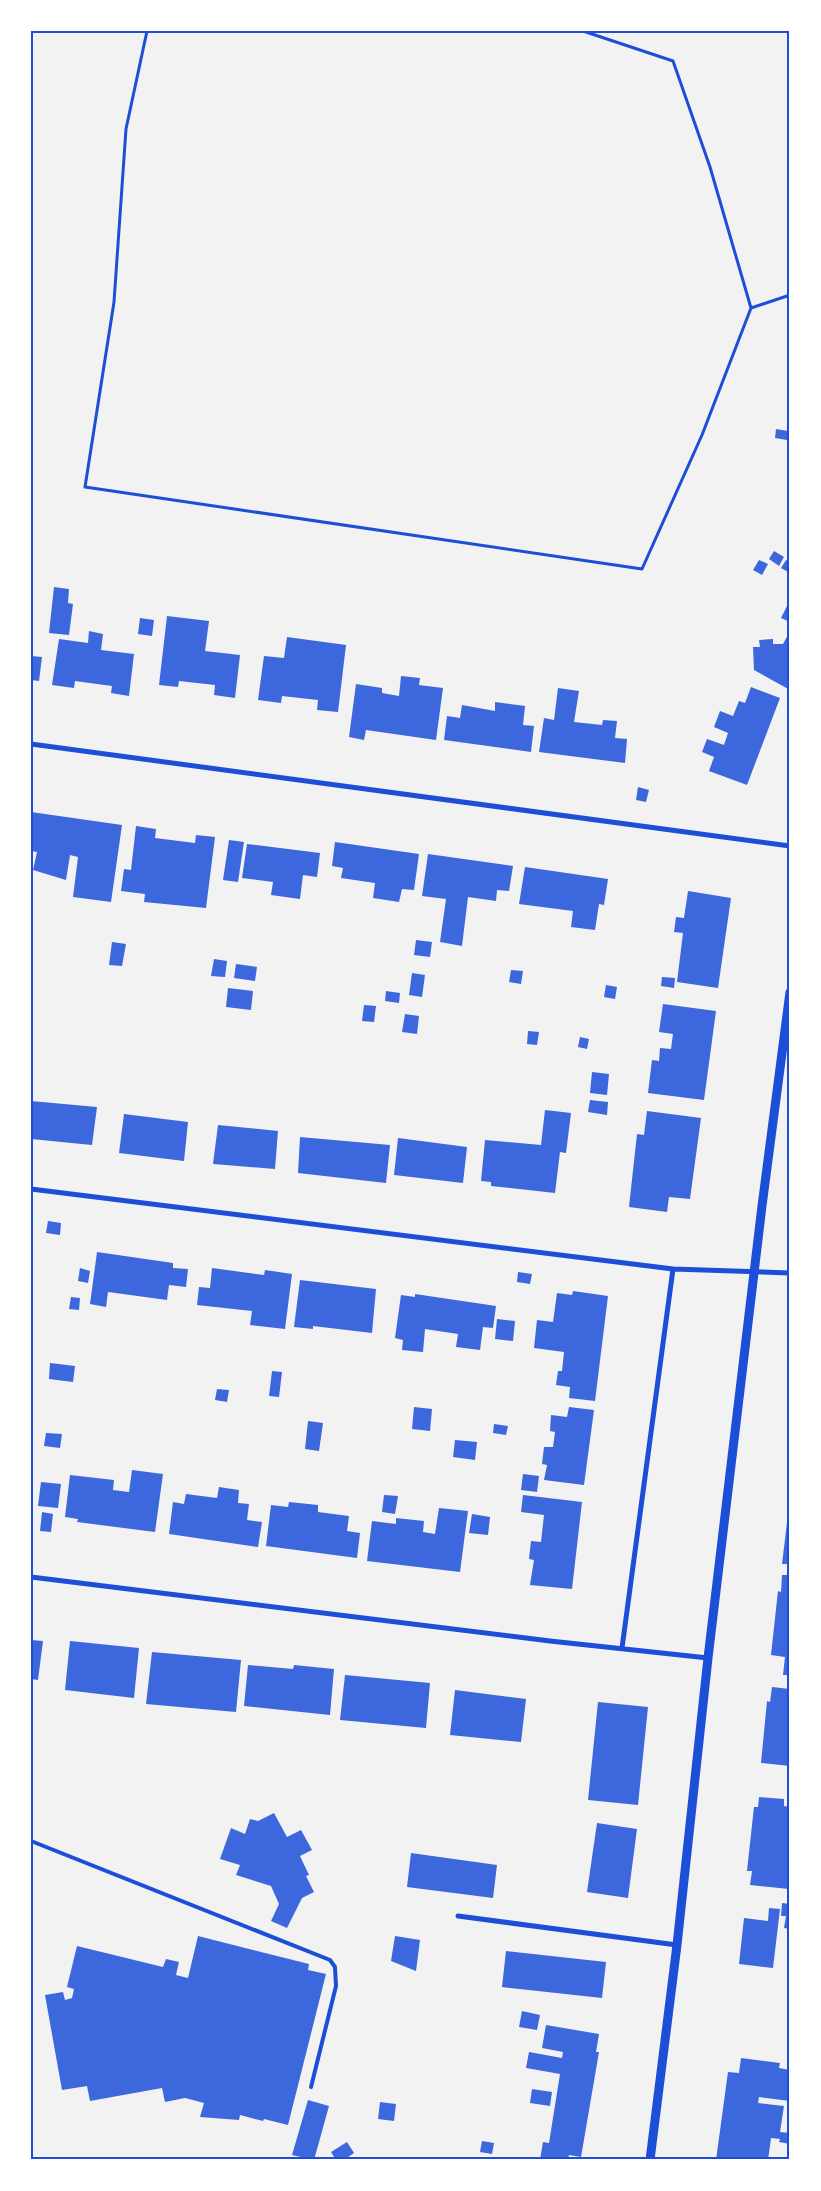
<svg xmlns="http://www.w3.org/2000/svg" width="821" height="2191" viewBox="0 0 821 2191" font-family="Manrope,sans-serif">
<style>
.building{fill:#3d67dc}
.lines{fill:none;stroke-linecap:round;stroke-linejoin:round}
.path{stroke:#1d4ed8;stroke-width:3}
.service{stroke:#1d4ed8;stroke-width:4}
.minor{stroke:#1d4ed8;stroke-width:5}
.tertiary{stroke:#1d4ed8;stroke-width:9}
.neatline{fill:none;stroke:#1d4ed8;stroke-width:2}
</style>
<rect width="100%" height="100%" fill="#f2f2f2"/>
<path class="building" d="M776 429 788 431 787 440 775 438Z
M774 551 784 557 779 566 769 559Z
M759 560 768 564 762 575 753 570Z
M786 560 790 562V573L781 568Z
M54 587 69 589 68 603 73 604 69 635 49 633Z
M790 600V622L781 618Z
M167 616 209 621 205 651 240 655 235 698 214 695 215 685 179 681 178 687 159 685Z
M140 618 154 620 152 636 138 634Z
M89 631 103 634 101 650 134 654 129 696 111 693 112 686 75 681 74 688 52 685 59 639 88 643Z
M790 631V690L754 670 753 647H760L759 640 773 639V644H783Z
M287 637 346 645 338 712 317 710 318 700 282 696 281 703 258 700 264 656 284 658Z
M31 656 42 657 39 681 31 680Z
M401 676 420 678 419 685 443 688 436 740 366 730 364 740 349 737 356 684 382 688V693L399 696Z
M751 687 780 698 747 785 709 771 714 757 702 752 707 739 724 745 728 733 714 727 720 711 733 716 739 701 745 703Z
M558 688 579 691 574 722 602 725 603 720 617 721 615 738 627 739 625 763 539 752 544 718 554 720Z
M495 702 525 706 523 725 534 726 531 752 444 740 447 716 460 718 462 705 495 711Z
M638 787 649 790 646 802 636 800Z
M31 812 122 825 111 902 73 897 78 857 70 855 66 880 33 870 37 852 31 851Z
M136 826 156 829 155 838 195 843 196 835 215 837 206 908 144 902 145 894 121 891 124 869 131 870Z
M229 840 244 842 238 882 223 880Z
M335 842 419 854 414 890 402 889 399 902 373 898 375 883 341 878 343 868 332 866Z
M247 844 320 853 317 877 303 875 300 899 271 895 273 882 242 878Z
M428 854 513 866 509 891 497 890 496 901 468 897 462 946 440 942 446 899 422 896Z
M525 867 608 879 604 905 599 904 595 930 571 927 573 911 519 904Z
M688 891 731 898 718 988 677 982 683 933 674 932 676 917 684 918Z
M416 940 432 942 430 957 414 955Z
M112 942 126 944 122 966 109 965Z
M214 959 227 961 225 977 211 976Z
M236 964 257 967 255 981 234 978Z
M511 970 523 971 521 984 509 982Z
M412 973 425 975 422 997 409 995Z
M662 977 675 978 674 988 661 986Z
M606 985 617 987 615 999 604 997Z
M228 988 253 991 251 1010 226 1007Z
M386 991 400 993 399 1003 385 1001Z
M663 1004 716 1011 704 1100 648 1093 652 1060 659 1061 660 1048 671 1049 673 1034 659 1032Z
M364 1005 376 1006 374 1022 362 1021Z
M405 1014 419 1016 417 1034 402 1032Z
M528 1031 539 1032 537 1045 527 1044Z
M580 1037 589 1039 587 1049 578 1047Z
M592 1072 609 1074 607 1095 590 1093Z
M590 1100 608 1102 607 1115 588 1112Z
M31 1101 97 1107 92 1145 31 1139Z
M545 1110 571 1113 566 1153 560 1152 555 1193 491 1186V1182L481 1181 485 1140 541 1145Z
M647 1111 701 1118 690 1199 669 1197 667 1212 629 1207 637 1134 644 1135Z
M124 1114 188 1122 184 1161 119 1153Z
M218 1125 278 1131 275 1169 213 1164Z
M300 1137 390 1145 386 1183 298 1173Z
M398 1138 467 1147 463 1183 394 1175Z
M48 1221 61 1223 60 1235 46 1233Z
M97 1252 173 1263V1268L188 1269 186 1287 169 1285 167 1300 108 1292 106 1307 90 1304Z
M80 1268 90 1271 88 1283 78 1281Z
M212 1268 264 1275 265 1270 292 1274 285 1329 250 1325 252 1311 197 1305 199 1287 210 1288Z
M518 1272 532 1274 530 1284 517 1282Z
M300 1280 376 1289 372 1333 313 1326V1329L294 1327Z
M573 1291 608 1296 595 1401 569 1398 570 1387 556 1385 558 1371H562L564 1352 534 1348 537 1320 553 1322 557 1293 572 1295Z
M415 1294 496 1306 493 1328 483 1327 480 1350 456 1347 458 1334 425 1329 423 1352 402 1350 403 1340 395 1338 401 1295 415 1297Z
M71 1297 80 1298 79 1310 69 1309Z
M497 1319 515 1321 513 1341 495 1339Z
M50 1363 75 1366 73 1382 49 1379Z
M272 1371 282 1372 279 1397 269 1396Z
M217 1389 229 1390 227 1402 215 1400Z
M414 1407 432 1409 430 1431 412 1429Z
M569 1407 594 1410 584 1485 544 1480 547 1465 542 1464 544 1447H553L555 1432 550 1431 551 1415 567 1417Z
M308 1421 323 1423 319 1451 305 1449Z
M494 1424 508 1426 506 1435 493 1433Z
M46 1433 62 1434 60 1448 44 1446Z
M455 1440 477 1442 475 1460 453 1457Z
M132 1470 163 1474 155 1532 77 1522 78 1519 65 1517 70 1475 114 1480 113 1490 129 1492Z
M523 1474 539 1476 537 1492 521 1490Z
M41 1482 61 1484 58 1508 38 1506Z
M219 1487 239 1490 238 1503 249 1504 247 1520 262 1522 258 1547 169 1534 173 1502 184 1504 186 1494 217 1498Z
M384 1495 398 1496 395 1514 382 1512Z
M523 1495 582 1502 572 1589 530 1585 534 1560 529 1559 531 1541 541 1542 544 1515 521 1512Z
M289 1502 318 1505V1512L349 1516 347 1531 360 1533 357 1558 266 1546 271 1505 288 1507Z
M789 1506H790V1564H782Z
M439 1508 468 1511 460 1572 367 1561 372 1521 396 1524V1518L424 1521 423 1532 435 1534Z
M42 1512 53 1514 51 1532 40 1531Z
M472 1514 490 1517 488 1535 469 1533Z
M782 1575H790V1675H783L785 1657 771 1655 778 1591 781 1592Z
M31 1640 43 1641 38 1680 31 1679Z
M70 1641 139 1648 134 1698 65 1690Z
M152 1652 241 1660 236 1712 146 1704Z
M248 1665 293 1669 294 1665 334 1669 330 1715 244 1706Z
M345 1675 430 1683 426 1728 340 1720Z
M772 1687 790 1689V1766L761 1763 767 1701 770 1702Z
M455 1690 526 1699 521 1742 450 1735Z
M598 1702 648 1707 638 1805 588 1800Z
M759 1797 784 1799V1806L790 1807 789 1889 750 1885 752 1871H747L754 1807H758Z
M274 1813 287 1837 301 1830 312 1850 300 1856 309 1875 306 1876 314 1892 302 1898 287 1928 271 1921 279 1904 271 1886 236 1875 240 1865 220 1859 231 1828 245 1834 250 1819 258 1821Z
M597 1823 637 1829 628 1898 587 1892Z
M411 1853 497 1865 493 1898 407 1887Z
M782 1903 790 1904V1929L784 1928 786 1916H781Z
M769 1908 780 1909 773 1968 739 1964 744 1918 768 1921Z
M198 1936 309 1964 308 1970 326 1974 288 2125 264 2119 263 2121 240 2115 239 2120 200 2117 204 2103 185 2098 165 2102 162 2088 90 2101 87 2086 62 2090 45 1995 63 1992 65 2000 72 1998 74 1989 67 1987 77 1946 163 1967 166 1959 179 1962 176 1975 188 1978Z
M395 1936 420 1940 416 1971 391 1961Z
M506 1951 606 1962 602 1998 502 1987Z
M522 2011 540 2015 537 2030 519 2027Z
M546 2025 599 2034 596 2052H599L581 2157 569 2155 568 2160H540L543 2142 549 2143 560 2074 526 2068 529 2052 562 2058 563 2052 542 2048Z
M741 2058 780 2063 779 2068 790 2070V2101L759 2097 758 2103 784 2106 780 2132 790 2133V2144L779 2142 780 2139 771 2138 768 2160H716L728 2072 739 2073Z
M532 2089 552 2092 550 2106 530 2103Z
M308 2100 329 2106 314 2160 292 2155Z
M380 2102 396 2104 394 2121 378 2119Z
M482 2141 494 2143 492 2154 480 2152Z
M347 2142 354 2153 344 2160H336L331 2152Z"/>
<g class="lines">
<path class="path" d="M147 31 126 129 114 302 85 487 642 569 702 435 751 308
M583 31 673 61 710 167 751 308 790 295"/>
<path class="service" d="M31 1841 330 1960 335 1967 336 1986 311 2087"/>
<path class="minor" d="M31 744 790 846
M31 1189 673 1269 790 1273
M31 1577 550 1641 708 1658
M622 1648 673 1269
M458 1916 677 1945"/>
<path class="tertiary" d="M650 2160 677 1945 708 1658 762 1206 790 992"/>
</g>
<rect width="821" height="2191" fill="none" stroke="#ffffff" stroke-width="65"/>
<rect x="32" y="32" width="756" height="2126" class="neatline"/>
</svg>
